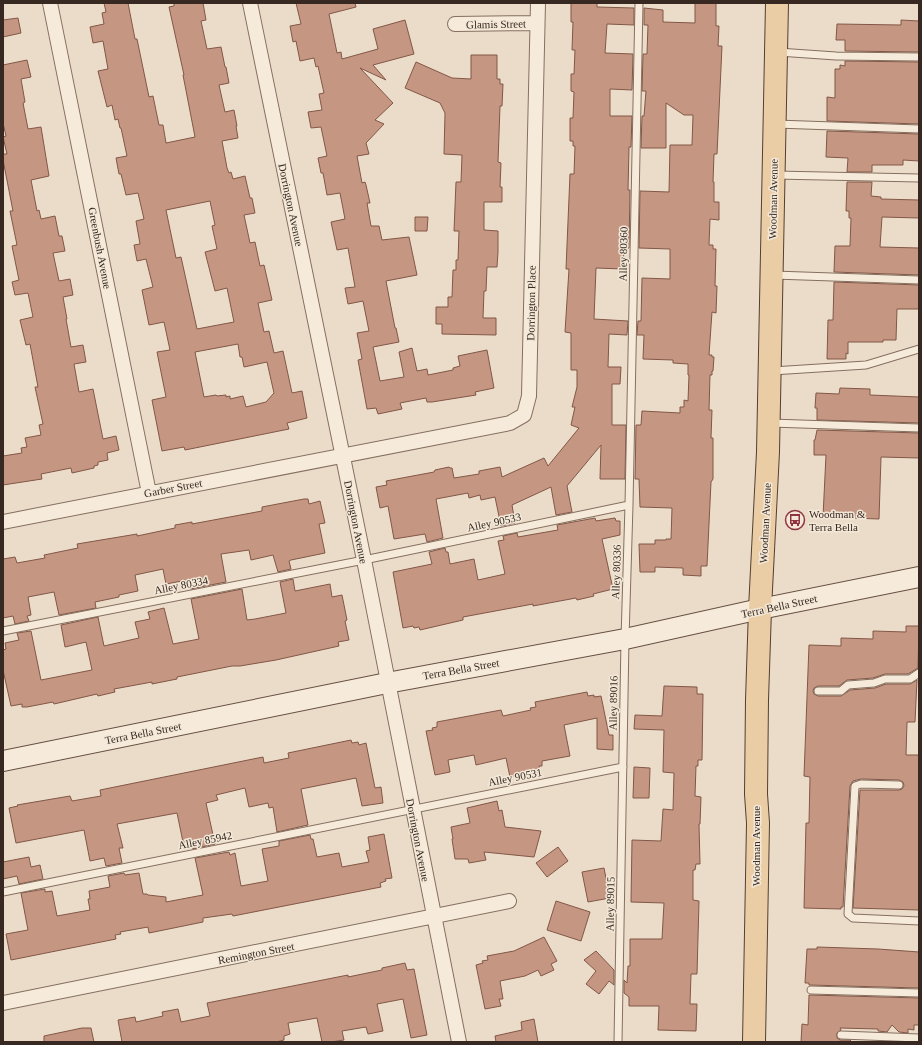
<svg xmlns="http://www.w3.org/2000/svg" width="922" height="1045" viewBox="0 0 922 1045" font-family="Georgia,serif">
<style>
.building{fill:#c59682;stroke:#825747;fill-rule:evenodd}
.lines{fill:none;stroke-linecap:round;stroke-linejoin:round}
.lane-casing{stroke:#856f5f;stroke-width:9}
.street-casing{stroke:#856f5f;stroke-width:16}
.secondary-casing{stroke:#675042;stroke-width:22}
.primary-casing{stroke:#543e33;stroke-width:24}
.lane{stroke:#f6ebdb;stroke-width:7}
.street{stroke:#f6ebdb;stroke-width:14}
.secondary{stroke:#f6ebdb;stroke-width:20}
.primary{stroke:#eacca5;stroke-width:22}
.labels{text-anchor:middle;stroke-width:3;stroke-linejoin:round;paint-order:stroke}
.street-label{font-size:11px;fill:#372921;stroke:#f3e8d7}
.poi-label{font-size:11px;fill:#372921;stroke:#f3e8d7;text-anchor:start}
</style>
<rect width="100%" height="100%" fill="#ebdcc9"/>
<path class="building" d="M104 3H128L135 39H137L149 97 153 96 159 125H163L166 143 195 137 183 75H184L169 7 174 6V3H203L206 20 201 21 207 49 221 47 225 67H226L229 83 219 85 225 112 234 110 237 126H236L238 138 222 141 227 168 229 173 231 172 233 179 245 176 250 198H252L255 213 244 215 250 243 255 242 260 266 264 265 272 300 258 303 264 332 269 331 274 353 283 351 292 393 302 391 307 418 287 423 289 429 185 450 184 447 162 451 152 400 166 397 157 352 170 350 164 322 149 325 142 290 153 287 146 259 137 261 134 245 140 244 136 221 144 219 138 193 126 195 121 174H119L116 158 127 156 121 128H120L118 119 115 120 112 105 107 107 98 71 108 69 103 41 93 43 90 27 104 24 102 13 106 12ZM210 201 215 225 212 226 217 249 205 252 215 291 227 288 234 322 197 329 181 257 176 258 166 210ZM238 344 240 357H242L244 367 267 362 274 393 266 402 246 407 243 396 230 399V396L226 397V395L217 396 216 395 204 397 195 352Z
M296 3H355L356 7 329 14 337 53 341 52 342 59 378 49 373 29 405 20 414 54 373 65 386 80 360 68 393 103 375 120 384 124 366 143 369 154 357 156 362 183 365 182 366 185 370 203H367L371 226H379L382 240 409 237 417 275 386 281 395 328H396L399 342 373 347 380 381 404 377 399 352 412 348 417 371 427 369 428 375 453 370V368L460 366 458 356 487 350 494 388 475 392 476 395 432 402H427L426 398 400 403 402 409 378 414 376 408 367 409 358 360 362 359 357 333 369 331 363 301 348 304 345 288 355 287 348 248 337 250 331 222 345 219 340 193 327 195 323 173H321L318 158 327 156 321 127 311 128 308 112 322 110 319 94 324 93 318 66 316 67 314 58 300 61 296 41 293 42 290 26 301 24Z
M571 3H597V7L634 8V25L607 24 605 53 633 54 632 90 610 89V116H632L631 147H629L628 190H630L629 248H624L623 269 596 268 594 319 628 321 627 335 609 334 608 367H621L620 384H612V425H626L625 479H600L601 445 567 486 572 512 556 515 551 487 512 505 515 523 501 526 495 497 481 500 480 495 469 498 468 493 436 499 443 538 427 542 425 534 394 539 388 506 380 508 376 487 387 485 386 481 434 472 435 470 449 467 450 468H452L454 478 479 474V471L500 467 502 477 544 458 548 466 579 428 571 425 575 407H572L577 387V370H571V333L565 332 569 269H566L570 174H574L575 146H573V141H570V118H573L574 92 571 91V74H574L575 50H572L573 22H571Z
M695 3H716V26H719L718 46H722L717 154H714L713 182H714V202H719V220L710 219 709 245H713V249H716L715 286H717L716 313 712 312 709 355H712V357H714L713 371H712V375H710L709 410H712L711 438H713V479L711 482 707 566H701V576L683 575V568L655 567V572H640L639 544H655V540H666V539H671L672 508 640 507 639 479H635L636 425H641L642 411 680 413V407H684V400L688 401 689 375H688V364L673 363V360L643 359 644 335H637L638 321H641L642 278 670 279V249L639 248 640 191 669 192 670 145H692L693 115H684L666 103V148H641L642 116H644L646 91H642L643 54H647L648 25H644V8L663 10V22L695 23Z
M18 18 21 33 3 37V20Z
M901 20 919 21V52L845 51V40H836L837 24 901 25Z
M471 55H497V79H500V84H503L502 106H500L498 162 501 163 500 187H502V202H484V230L498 231V252L497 267H487L486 291H484L483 318H496V335L442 334V324H436V307H448V297H452L453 270H456V260H458L459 231H454L456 182H461L462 155 444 154 445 113 440 103 405 88 416 62 452 78 471 79Z
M27 60 31 77 21 79 25 102 23 103 28 129 41 127 49 176 31 180 37 211 39 210 41 219 55 216 59 236H62L65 251 53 253 59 281 70 279 73 295 63 297 67 319H66L71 347 83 345 86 362 74 364 79 392 93 389 103 439 116 436 119 450 107 453 108 460 98 462V465L94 466V468L72 473 71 468 41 474 42 479 3 485V456L22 453 21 448 27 447 25 438 41 435 39 425 43 424 35 387H38L30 344 26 345 20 320 33 317 28 293 15 295 12 282 19 280 12 246 17 245 10 211H13L3 160V154H7L3 137 6 136 3 123V65Z
M845 61 919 62V124L827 121V97L835 98V69H840V65L845 66Z
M827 131 919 134V161L903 160V165H872V172H847L848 158 826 157Z
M847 182H872L871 196 881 197V199L919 200V218L882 217 880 247 919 248V275L834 272 835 246H850L851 218H849V211H846Z
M415 217H428L427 231H415Z
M834 282 919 285V309H897L896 340H883V342H848V354L846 353V359H827L828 320H833Z
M840 388 870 389V395L919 397V423L817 420V408H815L816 393 839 394Z
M817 430 919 433V458L881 457 879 519 823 517 826 455H814V440H815Z
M304 499H308L309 504 320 501 325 523 319 524 325 553 291 560 289 561 291 569 278 572 273 555 251 560 249 550 221 554 226 582 190 589 187 580 166 584 163 569 135 575 138 591 119 595V597L95 602 96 608 59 615 54 592 28 597 31 615 27 616 29 621 15 624 13 616 3 618V559L15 557 17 563 45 558 44 555 78 548 77 544 137 534V536L175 528V525L192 522V524L262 511V507Z
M595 518 596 521 615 518 616 521H620V535L602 539 613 589 593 594 594 596 577 600 576 598 533 606V604L463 617V620L420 630 419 627 414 628 413 626 403 628 393 572 432 564 429 552 445 548 446 552H448L450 564 474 559 478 580 505 574 498 541 504 540 503 536 517 533 518 537 558 530 557 525Z
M293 579 295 591 330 584 332 597 342 595 347 620 345 621 349 640 338 642 339 646 276 660 240 666H232L177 677V679L152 684V682L114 689 115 692 98 696 97 694 54 704 53 702 27 707H22V704L11 706 3 670V650L6 649 5 643 19 640 17 633 31 631 41 680 92 670 86 642 65 647 61 625 98 617 104 646 139 638 135 622 150 619 148 612 164 608 173 644 199 639 191 599 242 589 247 620 255 619 286 613 280 582Z
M906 626H919L918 668 908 674H885L873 678 847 680 839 686H818L814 688 813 691 814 694 818 696H841L850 690 875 688 886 684H910L917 680 915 722H907L906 755H919V910L853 908 860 790H899L902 789 904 786 903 782 899 780 861 779 853 781 850 786 843 907H841V909L804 908 806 823H809L810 777 804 776 809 645 841 646V638L873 639V631L906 632Z
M664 686 697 687V694H703L702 760H698V766H696L695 796 701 797 700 824H699L700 864H696L695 870H693V900L699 901 697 974H691L690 1004H697L696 1031 658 1030 659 1006H629V997L624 993V980L627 983 628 966H630V939H662L664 903 631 902 632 840 661 841 663 809 673 810 674 773 663 772 664 730 634 729 635 715 662 716Z
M587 692 588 696 594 695V697L601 696 609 735H613V750L597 749V718L564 725 570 756 542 761V766H539L540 772 510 777 506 758 476 765 474 755 448 760 450 772 435 775 426 731 433 730 432 728 437 727V722L501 710 503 716 531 710 530 708 536 707 535 702Z
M351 740 352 743 358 742 359 745 366 743 375 788 381 787 383 803 362 806 356 778 301 789 308 825 277 832 273 807 269 808 268 803 249 807 245 788 216 795 218 800 206 803 215 844 193 849 191 841 183 842 177 813 117 824 123 848H119L122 863 106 866 104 858 90 861 84 830 16 843 9 808 18 806 17 805 70 796 72 801 101 796 100 790 263 757 264 763 289 758 288 753Z
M634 767 650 768 649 798H633Z
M497 801 499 811 502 810 505 827 541 831 534 857 484 852 486 860 469 863 468 859H455L452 839H453L451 827 470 823 467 808Z
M384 834 392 878 385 879 386 881 380 883 381 887 233 916 232 914 203 918V922L149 933 148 927 120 932 121 934 115 935 116 939 11 960 6 934 28 930 21 893 45 889V892L52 891 57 916 90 910 88 899H90L89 891 110 887 108 876 124 873 125 875 139 873 143 894H147L148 895 166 897V902L203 895 195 858 229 852 230 855 235 853 241 886 268 881 262 849 279 846V841L310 835 311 839H313L317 857 339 853 342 867 369 862 366 851 370 850 368 837Z
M558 847 568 861 547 877 536 863Z
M29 857 31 867 40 865 43 879 19 884 17 876 3 879V862Z
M604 868 610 898 588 902 582 872Z
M556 901 590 912 581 941 547 930Z
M544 937 557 961 551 964 554 970 541 976 538 970 525 976 500 981 503 999H499L501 1006 485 1009 476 965 483 963 482 961 488 960 487 956 514 951Z
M817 947 878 949 919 952V988L809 985V983H805L807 949H817Z
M596 951 614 970V985L609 981 599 994 586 984 596 971 584 960Z
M405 963 407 970 414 969 427 1035 411 1038 403 999 377 1004 383 1031 368 1034 366 1027 342 1031 344 1040 331 1042H322L317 1018 288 1023 290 1034 284 1036V1040L276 1042H122L118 1020 135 1017 136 1022 163 1016 162 1012 178 1009 181 1022 210 1016 207 1003 348 975V977L382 970V968Z
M809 995 919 998V1025H914V1030L908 1029V1033L899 1032 892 1025 887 1032 878 1031V1029L840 1028 841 1030 837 1033V1038L840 1040H850L852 1042H801L802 1024 808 1025Z
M534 1019 538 1042H496L495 1036 522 1030 521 1022Z
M82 1028H91L94 1042H44V1036Z"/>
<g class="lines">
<g class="lane-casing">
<path id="lane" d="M778 52 836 56 919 57
M776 124 919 129
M775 175 919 178
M774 275 919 280
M772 371 866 365 919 349
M771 423 919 428
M3 631 364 560 629 505
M818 691H841L848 685 874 683 885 679H910L919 673
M899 785 861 784 855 786 848 914 853 918 919 921
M3 892 623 767
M811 990 919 993
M841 1035 919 1038
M618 1042 625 639 629 505 639 3"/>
</g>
<g class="street-casing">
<path id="street" d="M50 3 149 493
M250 3 364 560 459 1042
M455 24 537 23
M3 522 510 423 524 415 529 396 538 3
M3 1003 509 901"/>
</g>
<g class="secondary-casing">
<path id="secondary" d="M3 761 387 683 625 639 760 609 919 577"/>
</g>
<g class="primary-casing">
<path id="primary" d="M754 1042 758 823 756 794 757 700 760 609 768 452 777 3"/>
</g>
<use href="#lane" class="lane"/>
<use href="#street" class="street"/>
<use href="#secondary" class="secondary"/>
<use href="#primary" class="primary"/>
</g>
<defs>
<g id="bus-ring" transform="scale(1)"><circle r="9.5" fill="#f3e8d7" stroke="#8e3540" stroke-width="1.5"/><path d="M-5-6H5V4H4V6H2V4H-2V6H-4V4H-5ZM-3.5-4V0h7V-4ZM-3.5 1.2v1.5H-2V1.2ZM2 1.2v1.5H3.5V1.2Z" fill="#8e3540"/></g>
</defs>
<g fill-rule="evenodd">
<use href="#bus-ring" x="795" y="520"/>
</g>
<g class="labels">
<g class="street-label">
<text transform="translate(496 24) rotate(-1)" y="4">Glamis Street</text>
<text transform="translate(773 199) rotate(-89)" y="4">Woodman Avenue</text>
<text transform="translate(291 205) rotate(78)" y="4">Dorrington Avenue</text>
<text transform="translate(100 248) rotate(79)" y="4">Greenbush Avenue</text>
<text transform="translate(623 254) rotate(-89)" y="4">Alley 80360</text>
<text transform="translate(531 303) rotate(-89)" y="4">Dorrington Place</text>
<text transform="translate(173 488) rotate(-11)" y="4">Garber Street</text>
<text transform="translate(356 522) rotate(79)" y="4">Dorrington Avenue</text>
<text transform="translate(494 522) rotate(-12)" y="4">Alley 90533</text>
<text transform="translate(765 523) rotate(-87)" y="4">Woodman Avenue</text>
<text transform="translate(616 572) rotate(-88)" y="4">Alley 80336</text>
<text transform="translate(181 585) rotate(-11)" y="4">Alley 80334</text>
<text transform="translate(779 606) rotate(-12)" y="4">Terra Bella Street</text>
<text transform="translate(461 669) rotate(-10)" y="4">Terra Bella Street</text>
<text transform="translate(613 703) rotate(-89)" y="4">Alley 89016</text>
<text transform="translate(143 733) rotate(-11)" y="4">Terra Bella Street</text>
<text transform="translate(515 777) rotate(-11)" y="4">Alley 90531</text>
<text transform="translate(205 840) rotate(-11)" y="4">Alley 85942</text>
<text transform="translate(418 840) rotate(79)" y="4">Dorrington Avenue</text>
<text transform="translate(756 846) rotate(-90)" y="4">Woodman Avenue</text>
<text transform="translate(610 904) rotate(-89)" y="4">Alley 89015</text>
<text transform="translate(256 953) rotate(-11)" y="4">Remington Street</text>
</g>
<g class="poi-label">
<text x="809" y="518">Woodman &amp;<tspan x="809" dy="13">Terra Bella</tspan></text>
</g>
</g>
<rect width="922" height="1045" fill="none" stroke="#372921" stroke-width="8"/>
</svg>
